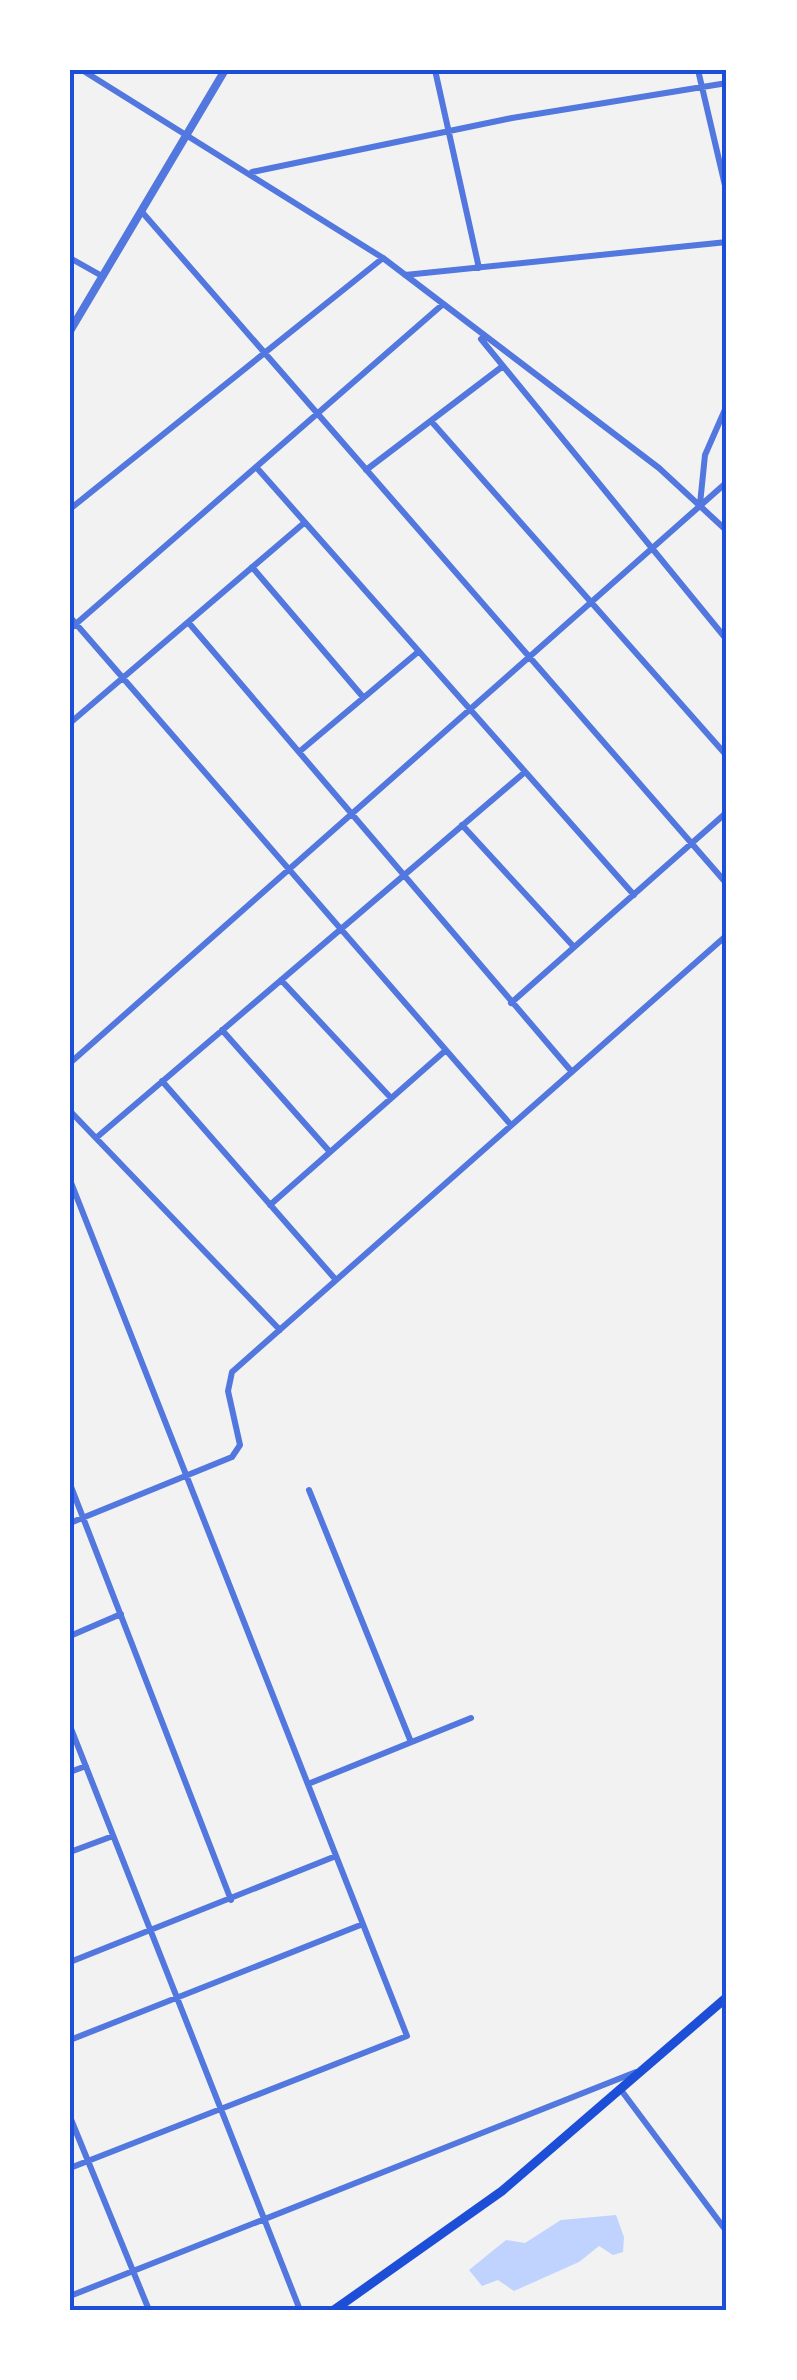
<svg xmlns="http://www.w3.org/2000/svg" width="797" height="2380" viewBox="0 0 797 2380" font-family="Overpass,sans-serif">
<style>
.water{fill:#bfd3fe}
.lines{fill:none;stroke-linecap:round;stroke-linejoin:round}
.minor{stroke:#5277de;stroke-width:6}
.tertiary{stroke:#5277de;stroke-width:8}
.primary{stroke:#1d4ed8;stroke-width:9}
.neatline{fill:none;stroke:#1d4ed8;stroke-width:4}
</style>
<rect width="100%" height="100%" fill="#f2f2f2"/>
<path class="water" d="M616 2215 624 2237 623 2252 613 2255 599 2246 579 2262 514 2291 498 2280 482 2286 469 2270 506 2240 525 2243 561 2220Z"/>
<g class="lines">
<path class="minor" d="M82 70 383 258 659 468 727 531
M435 70 479 268
M698 70 727 194
M252 172 512 118 727 83
M142 212 727 884
M70 258 102 276
M405 275 727 242
M481 339 727 640
M431 421 727 756
M257 468 634 895
M366 470 503 366
M700 504 705 455 727 405
M70 509 383 258
M252 567 363 697
M70 617 511 1125
M188 622 572 1072
M70 629 442 305
M70 723 304 523
M299 752 418 652
M462 825 574 947
M281 980 391 1098
M511 1003 727 812
M222 1030 330 1152
M70 1063 727 482
M162 1081 336 1280
M70 1111 280 1330
M96 1138 525 772
M70 1180 407 2036 70 2168
M270 1205 446 1050
M70 1484 231 1900
M309 1490 411 1742
M70 1523 232 1457 240 1445 228 1391 232 1372 727 935
M70 1636 121 1614
M70 1726 300 2310
M70 1772 86 1766
M308 1784 471 1718
M70 1852 113 1836
M70 1962 336 1856
M70 2040 363 1924
M621 2090 727 2232
M70 2117 149 2310
M70 2296 636 2072"/>
<path class="tertiary" d="M70 331 225 70"/>
<path class="primary" d="M334 2310 502 2191 727 1997"/>
</g>
<rect width="797" height="2380" fill="none" stroke="#ffffff" stroke-width="145"/>
<rect x="72" y="72" width="652" height="2236" class="neatline"/>
</svg>
